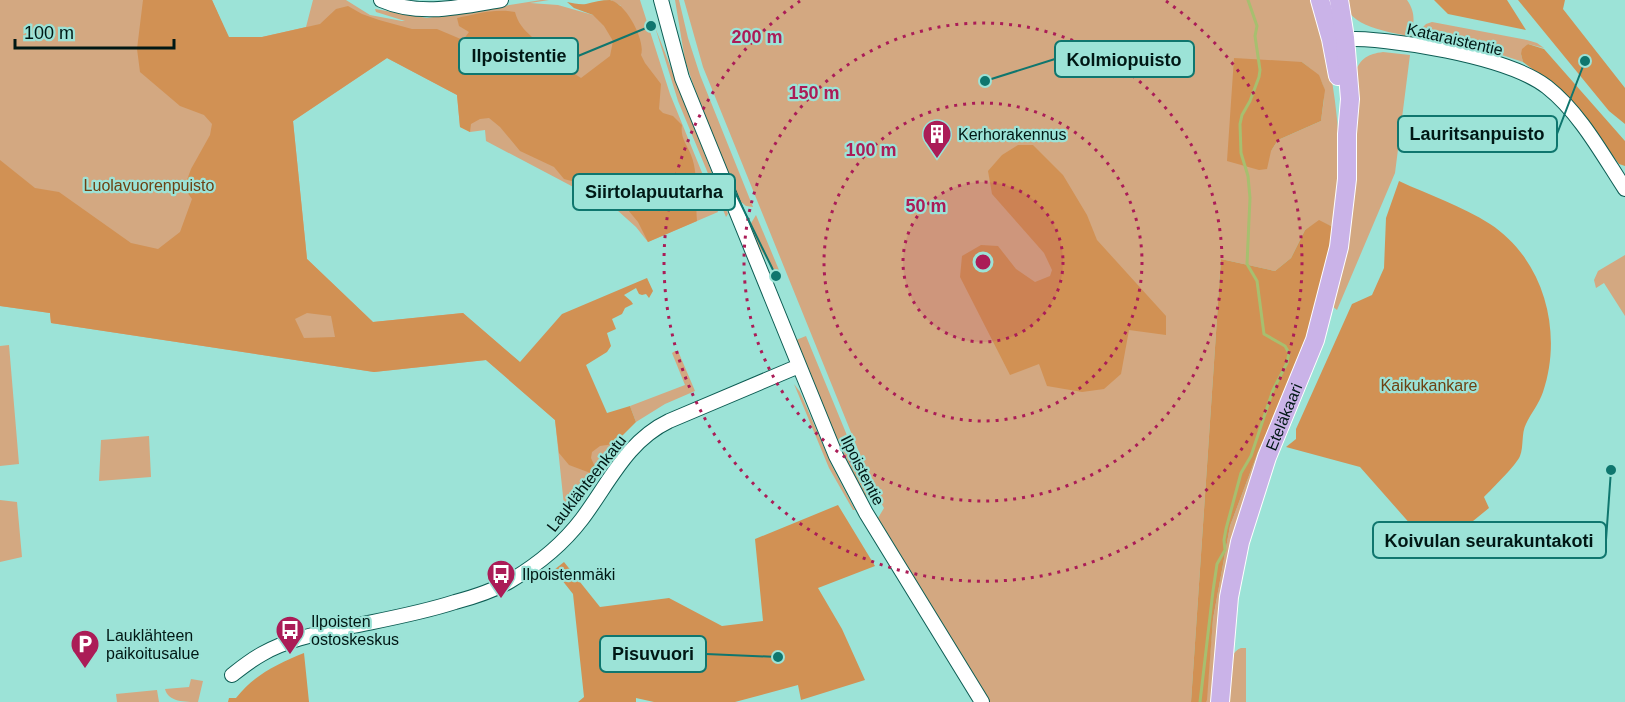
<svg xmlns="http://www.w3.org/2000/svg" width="1625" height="702" viewBox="0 0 1625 702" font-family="Helvetica,sans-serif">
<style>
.green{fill:#d3a881;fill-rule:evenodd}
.forest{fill:#d19154;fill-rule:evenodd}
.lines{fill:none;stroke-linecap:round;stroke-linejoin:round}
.stream{stroke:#a7bf6f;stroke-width:3}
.minor-casing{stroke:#0d5d54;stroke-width:16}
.major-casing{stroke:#fff;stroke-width:20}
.minor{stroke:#fff;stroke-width:14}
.major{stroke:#cab3e8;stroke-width:18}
.ring{fill:none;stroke:#ab1c57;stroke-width:3;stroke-dasharray:3 6}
.labels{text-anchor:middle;stroke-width:4.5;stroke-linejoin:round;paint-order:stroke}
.street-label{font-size:16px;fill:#001815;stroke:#9ce3d7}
.poi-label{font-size:16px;fill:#001815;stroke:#9ce3d7;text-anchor:start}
.park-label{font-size:16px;fill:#6d4113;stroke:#9ce3d7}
.centre{fill:#ab1c57;stroke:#9ce3d7;stroke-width:3}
.ring-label{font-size:18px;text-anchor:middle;font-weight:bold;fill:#ab1c57;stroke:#9ce3d7;stroke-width:4.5;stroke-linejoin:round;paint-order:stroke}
.leader{fill:none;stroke:#0f766e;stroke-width:2}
.callout-dot{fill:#0f766e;stroke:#9ce3d7;stroke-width:2}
.callout{fill:#9ce3d7;stroke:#0f766e;stroke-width:2}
.callout-label{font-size:18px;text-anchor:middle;font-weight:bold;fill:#001815}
</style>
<rect width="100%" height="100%" fill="#9ce3d7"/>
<path class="green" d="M0 0H212L228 37H262L306 27 313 0H346L370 15 402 21H405L376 12 375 9 427 18 541 0H549L530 3 558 5 593 15 621 6 611 0H640L670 94 718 212 648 242 636 227 617 210 486 141 485 130 470 132 460 127 457 95 387 58 293 121 307 259 373 322 463 313 614 444 565 515 555 420 486 360 374 372 51 323 50 313 0 306Z
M675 0H679L688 38 700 75 753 207 746 206 740 201 708 125 692 81 685 60Z
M684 0H1316C1329 60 1342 120 1339 182 1338 197 1335 212 1333 227L1319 221 1305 230 1291 258 1275 271 1221 259 1191 702H990L878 518 884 508 876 494 703 67ZM1302 62C1330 83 1325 89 1321 121L1278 140 1271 151Z
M1344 0H1407C1416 13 1414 22 1411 37 1389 31 1348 28 1344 0Z
M1432 22 1527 40 1537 43 1544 48 1528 44 1521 54 1523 62 1502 55 1421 39V29L1426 24Z
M655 27 728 214 726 217 678 101Z
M1383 52 1410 55 1395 173 1337 310 1332 306 1355 72C1361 58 1368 54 1383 52Z
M756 215 779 270 775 272 773 268H772L756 242 750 225Z
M1625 255V316L1604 283 1596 288 1594 280 1598 271Z
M806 336 872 496 868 498 862 492 834 432 796 340Z
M9 345 19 464 0 466V346Z
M675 351H678L695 391 665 404 636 422 630 406 685 385 672 353Z
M794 384 800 392 832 466 855 510H853L829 468Z
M1268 431 1211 702H1206L1213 619 1230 526 1259 449Z
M149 436 151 477 99 481 101 440Z
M0 500 17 502 22 557 0 562Z
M1241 648H1246V702H1227C1228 687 1225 653 1241 648Z
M191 679 203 681 198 702C185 702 168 702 165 689L189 687Z
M157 690 159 702H117L116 694Z"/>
<path class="forest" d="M143 0H212L229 37H262L320 24 336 9 348 6 362 14 379 20 412 29H437L463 40 469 32 459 26 457 18C476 14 495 8 515 12 520 33 541 42 556 56 565 64 569 71 581 78L610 56 613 41 604 26 593 15 574 8 567 2C573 3 580 5 586 4 594 2 601 0 610 0 626 3 646 41 641 55L645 63 661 84 659 109 663 113 673 116 682 125C680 138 687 144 691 155 699 175 695 199 697 221L648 242 638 222 623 204 612 203 588 181 575 182 564 179 554 167 520 151 500 127 489 118 480 119 471 124 470 132 460 127 457 95 387 58 293 121 307 259 373 322 463 313 520 362 562 314 647 278 653 291 649 298 646 294 642 295 639 294 636 288 624 295 631 301 633 304 625 308 622 314 612 319 616 329 607 333 611 346 607 352 586 365 607 413 630 406 636 422 614 444 600 446 592 452 591 458 596 469 593 474 569 465 559 453 555 420 486 360 374 372 51 323 50 313 0 306V160L35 188 59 192 131 243 158 249 180 232 192 199 184 188 191 169 210 135 212 124 204 115 180 106 140 72 137 49ZM307 313 331 316 335 337 304 338 295 319Z
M1434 0H1507L1526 30 1448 14Z
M1518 0H1565L1563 9 1625 88V124L1609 111Z
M1528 44 1544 49 1625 141V166L1619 164 1578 109 1559 89 1523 62 1521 54 1522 49Z
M1234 58 1302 62 1319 75 1325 90 1321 121 1278 140 1271 151 1267 169 1259 170 1227 161Z
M1018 145H1033L1063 175 1087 215 1097 240 1166 316V335L1129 330 1121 374 1104 389 1082 392 1047 386 1039 364 1010 375 960 277 962 256 981 245 998 246 1016 269 1035 282 1050 276 1052 270 1044 253 992 194 988 171 1002 155Z
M1399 181C1429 195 1462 206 1490 224 1545 260 1563 333 1543 392 1539 404 1531 413 1526 424 1521 434 1524 446 1520 456 1517 464 1492 489 1484 497L1489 508 1435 552 1360 467 1286 447 1296 439V429L1352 304 1372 295 1384 268 1386 218Z
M1319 220 1333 227 1326 264 1312 320 1290 387 1259 449 1230 526 1213 619 1207 700 1206 702H1191L1221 259 1275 271 1291 258 1305 230Z
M838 505 875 566 818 588 842 629 865 680 801 700 798 685 735 702H654L636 698V702H578L584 697 573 594 554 570 564 562 600 607 669 598 722 626 763 621 755 539Z
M304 653 309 702H228L229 698H236C254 675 277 664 304 653Z"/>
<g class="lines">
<path class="stream" d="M1200 702 1213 591 1217 564 1225 550 1224 540 1226 529 1241 473 1251 456 1273 390 1287 363 1289 353 1285 346 1264 334 1257 281 1247 264 1250 198 1248 176 1241 153 1240 124 1242 115 1250 101 1259 77 1260 70 1255 36 1257 26 1248 0"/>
<g class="minor-casing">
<path id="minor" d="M381 0C420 17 460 7 501 0
M661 0 682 78 836 456 866 513 982 702
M1338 39C1389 37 1507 56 1547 87 1580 113 1602 154 1625 189
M232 675C241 668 251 660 262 654 290 638 322 633 353 626 387 619 421 613 455 602 474 597 493 591 510 581 537 565 563 544 582 519 609 483 627 441 669 421L799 366"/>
</g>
<g class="major-casing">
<g id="major">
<path d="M1320 0 1331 39 1338 76"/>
<path id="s1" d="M1220 702 1229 597 1240 542 1267 457 1315 340 1339 247 1347 179V134L1350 99 1345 38 1339 0"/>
</g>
</g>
<use href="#minor" class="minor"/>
<use href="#major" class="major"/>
</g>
<circle cx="983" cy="262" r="80" fill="#ab1c57" fill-opacity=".12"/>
<g class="ring">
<circle cx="983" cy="262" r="80"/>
<circle cx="983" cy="262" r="159"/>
<circle cx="983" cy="262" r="239"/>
<path d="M1166 1A319 319 0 1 1 800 1"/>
</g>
<defs>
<g id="building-pin" transform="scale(1.5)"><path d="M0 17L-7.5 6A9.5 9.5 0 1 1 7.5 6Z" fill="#ab1c57" stroke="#9ce3d7"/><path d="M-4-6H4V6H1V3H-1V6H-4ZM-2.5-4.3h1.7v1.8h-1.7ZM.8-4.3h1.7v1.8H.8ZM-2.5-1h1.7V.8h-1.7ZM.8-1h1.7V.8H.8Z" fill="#fff"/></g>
<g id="bus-pin" transform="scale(1.5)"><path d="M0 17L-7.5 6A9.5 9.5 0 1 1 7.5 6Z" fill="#ab1c57" stroke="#9ce3d7"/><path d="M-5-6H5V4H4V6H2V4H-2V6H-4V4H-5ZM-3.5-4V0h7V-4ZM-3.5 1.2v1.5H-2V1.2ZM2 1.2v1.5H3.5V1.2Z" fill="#fff"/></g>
<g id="parking-pin" transform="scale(1.5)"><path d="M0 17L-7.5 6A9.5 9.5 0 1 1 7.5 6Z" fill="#ab1c57" stroke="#9ce3d7"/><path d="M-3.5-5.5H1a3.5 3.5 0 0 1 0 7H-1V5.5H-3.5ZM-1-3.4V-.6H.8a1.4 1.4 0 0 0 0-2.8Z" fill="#fff"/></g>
</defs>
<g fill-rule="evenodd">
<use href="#building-pin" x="937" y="134"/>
<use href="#bus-pin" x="501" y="574"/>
<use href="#bus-pin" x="290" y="630"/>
<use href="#parking-pin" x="85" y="644"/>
</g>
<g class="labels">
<g class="street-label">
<text transform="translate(1455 39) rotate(13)" y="6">Kataraistentie</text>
<text dy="6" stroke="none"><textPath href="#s1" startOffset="294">Eteläkaari</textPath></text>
<text transform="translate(863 470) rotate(63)" y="6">Ilpoistentie</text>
<text transform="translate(586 483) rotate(-52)" y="6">Lauklähteenkatu</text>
</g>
<g class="poi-label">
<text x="958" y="140">Kerhorakennus</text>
<text x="522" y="580">Ilpoistenmäki</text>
<text x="311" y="627">Ilpoisten<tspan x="311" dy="18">ostoskeskus</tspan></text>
<text x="106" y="641">Lauklähteen<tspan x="106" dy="18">paikoitusalue</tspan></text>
</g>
<g class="park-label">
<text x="149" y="191">Luolavuorenpuisto</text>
<text x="1429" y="391">Kaikukankare</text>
</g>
</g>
<circle cx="983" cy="262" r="9" class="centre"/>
<g class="ring-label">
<text x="757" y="43">200 m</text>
<text x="814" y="99">150 m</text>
<text x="871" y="156">100 m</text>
<text x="926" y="212">50 m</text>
</g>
<path class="leader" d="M651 26L578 56M985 81L1055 59M1585 61L1557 134M776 276L735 192M1611 470L1606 540M778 657L706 654"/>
<g class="callout-dot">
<circle cx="651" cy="26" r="6"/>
<circle cx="985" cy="81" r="6"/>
<circle cx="1585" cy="61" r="6"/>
<circle cx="776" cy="276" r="6"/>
<circle cx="1611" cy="470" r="6"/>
<circle cx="778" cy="657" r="6"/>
</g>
<g class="callout">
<rect x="459" y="38" width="119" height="36" rx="6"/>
<rect x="1055" y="41" width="139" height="36" rx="6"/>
<rect x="1398" y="116" width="159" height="36" rx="6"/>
<rect x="573" y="174" width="162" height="36" rx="6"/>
<rect x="1373" y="522" width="233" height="36" rx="6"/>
<rect x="600" y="636" width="106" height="36" rx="6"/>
</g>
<g class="callout-label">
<text x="519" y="62">Ilpoistentie</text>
<text x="1124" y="66">Kolmiopuisto</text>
<text x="1477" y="140">Lauritsanpuisto</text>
<text x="654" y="198">Siirtolapuutarha</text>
<text x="1489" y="547">Koivulan seurakuntakoti</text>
<text x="653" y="660">Pisuvuori</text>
</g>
<path d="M15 39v9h159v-9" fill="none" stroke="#001815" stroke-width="3"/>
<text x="24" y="39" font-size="18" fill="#001815" stroke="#9ce3d7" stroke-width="4.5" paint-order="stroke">100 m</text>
</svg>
